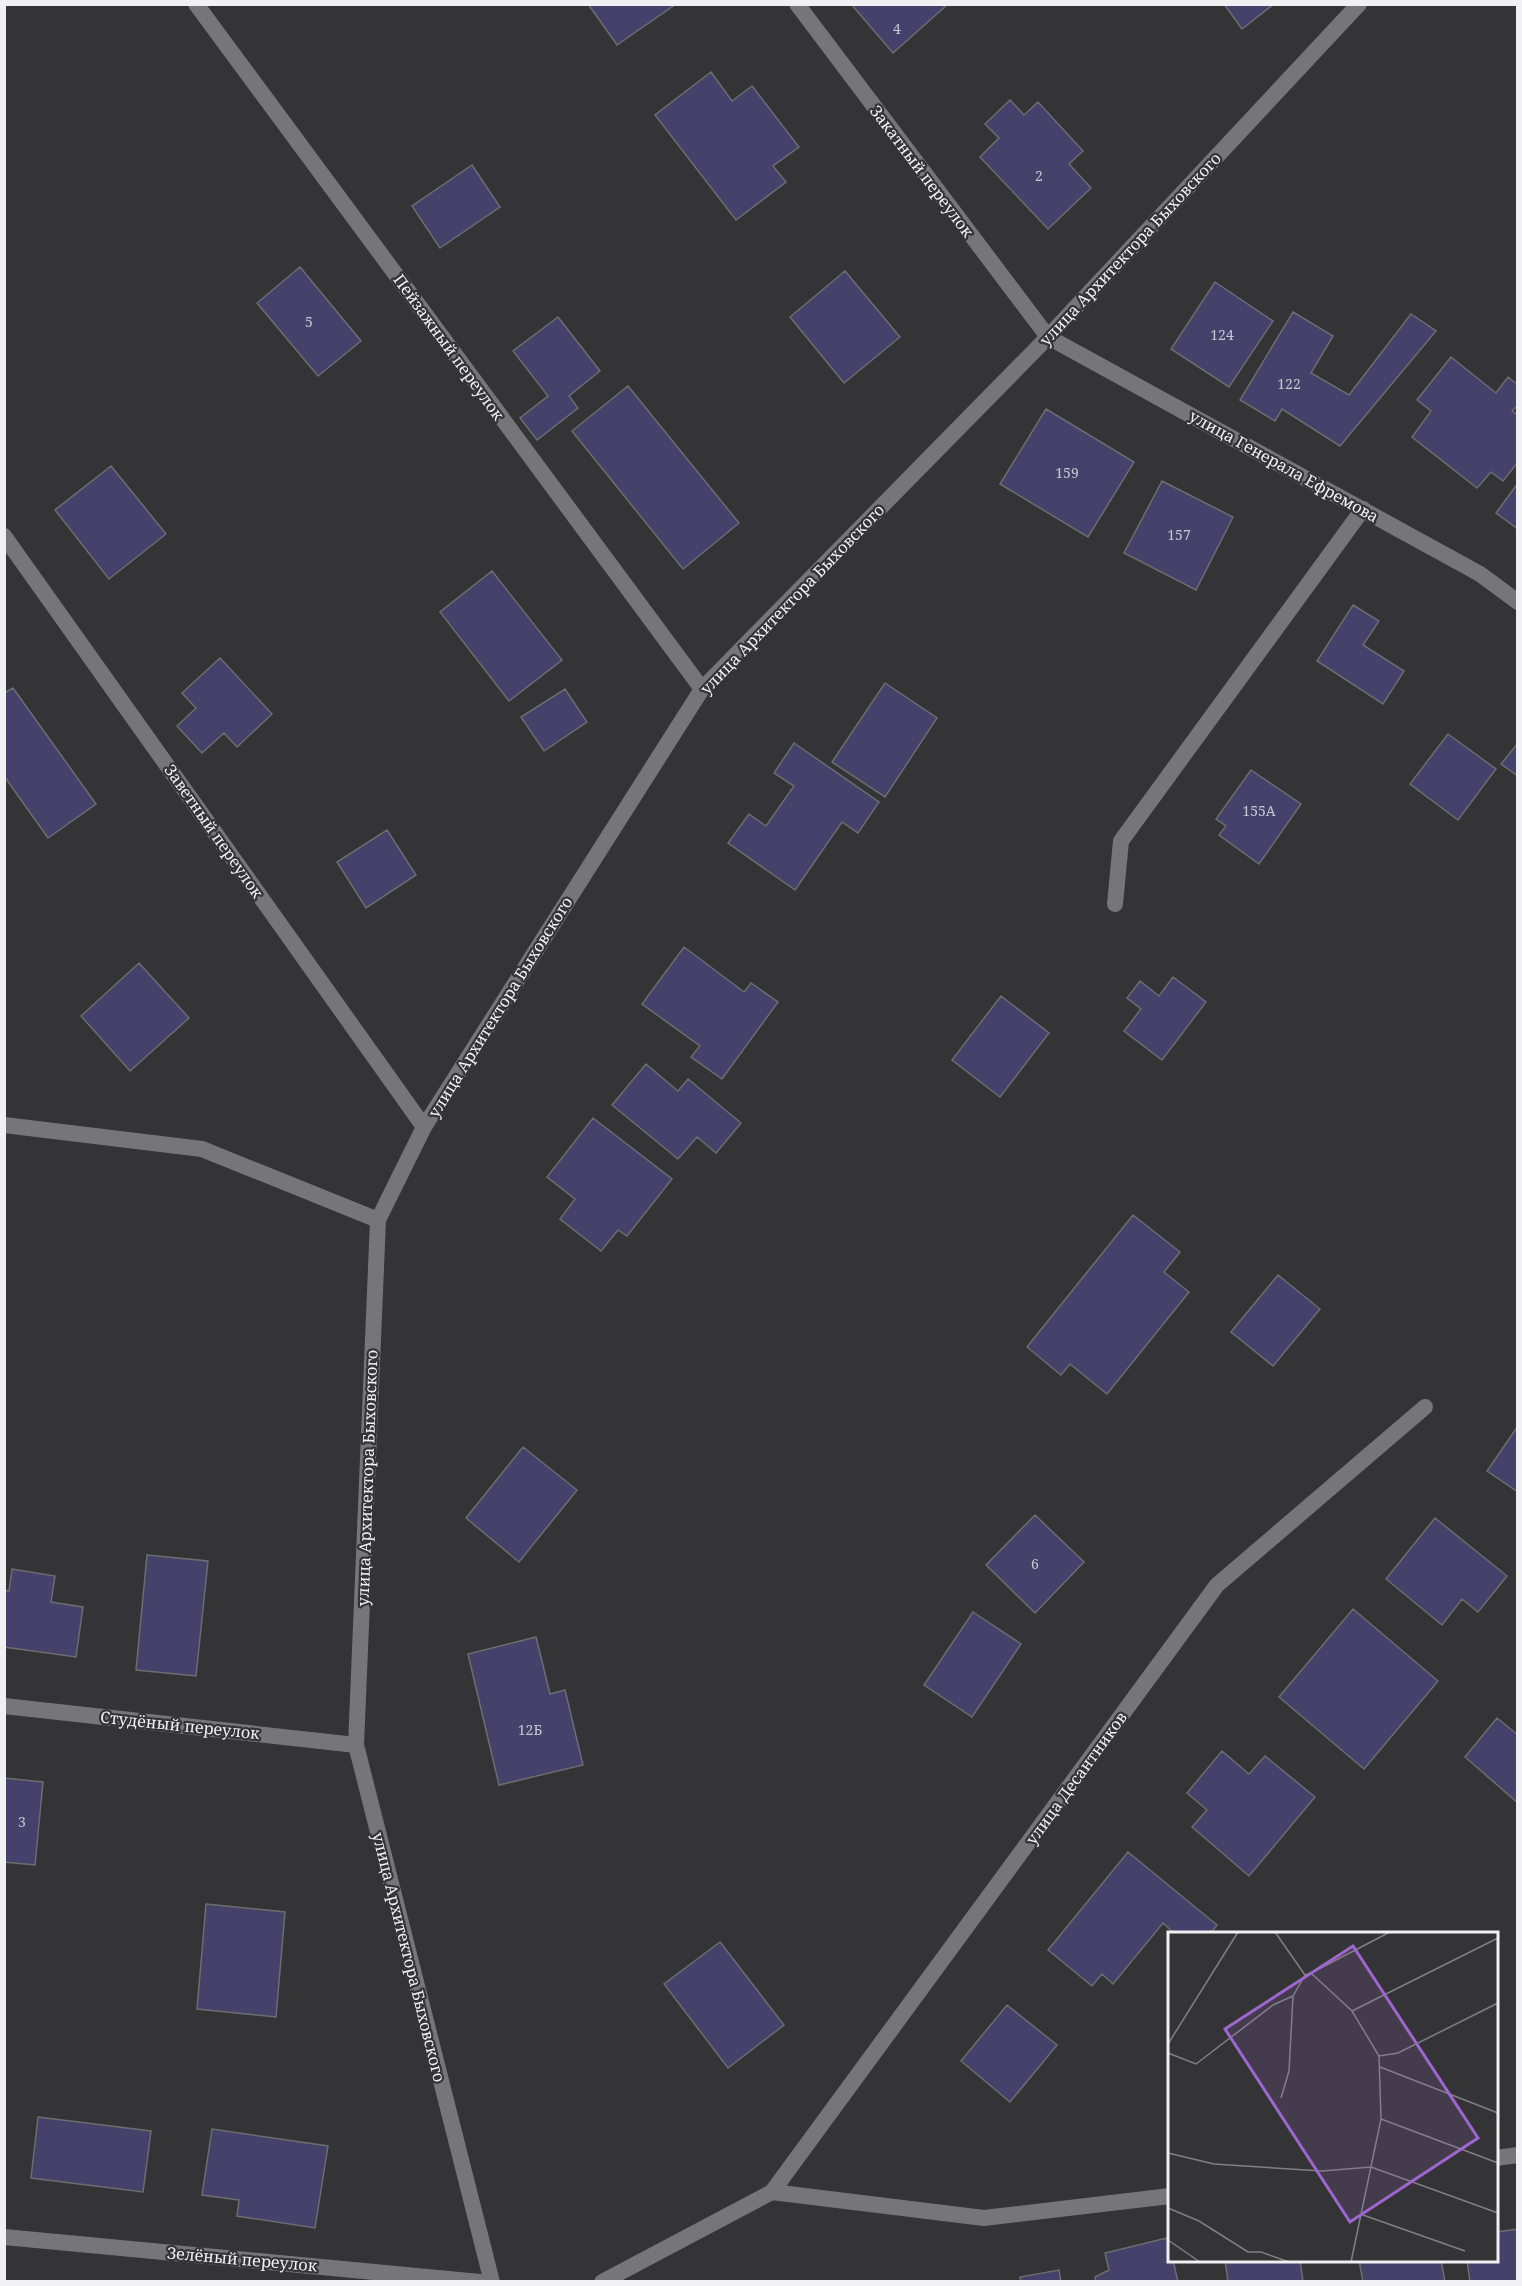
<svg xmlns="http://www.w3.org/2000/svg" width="1522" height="2286" viewBox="0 0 1522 2286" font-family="'Noto Serif',serif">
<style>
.building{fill:#45416a;stroke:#6d6d70;stroke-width:1.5}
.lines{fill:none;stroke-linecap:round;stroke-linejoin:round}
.service{stroke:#767679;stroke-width:16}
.minor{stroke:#767679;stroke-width:16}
.labels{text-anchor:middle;stroke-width:4.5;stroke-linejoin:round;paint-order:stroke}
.number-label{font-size:14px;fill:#c6c5d1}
.street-label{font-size:16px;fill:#f1f1f3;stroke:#343437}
.inset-road{fill:none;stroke:#808082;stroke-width:1.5}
.view{fill:#9e67cf;fill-opacity:0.15;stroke:#9e67cf;stroke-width:3}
.inset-edge{fill:none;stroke:#f1f1f3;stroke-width:3}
</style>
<rect width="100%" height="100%" fill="#343437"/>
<path class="building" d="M588 4H676L617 45Z
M851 4H948L893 53Z
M1224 4H1274L1242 29Z
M711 72 732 101 752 86 799 147 773 166 786 182 736 220 655 115Z
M1010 100 1024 115 1038 102 1083 151 1069 164 1091 188 1048 229 980 157 999 138 985 124Z
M472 165 500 207 440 248 412 206Z
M300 267 361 341 318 376 257 303Z
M845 271 900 337 844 383 790 317Z
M1215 282 1273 321 1229 387 1171 349Z
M1293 312 1333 336 1311 373 1349 395 1411 314 1436 331 1340 446 1282 409 1275 421 1240 400Z
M558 317 600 371 569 396 578 408 537 440 520 418 548 396 513 351Z
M1451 357 1496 393 1508 377 1518 385V405L1512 411 1518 415V462L1503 481 1491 472 1477 488 1412 437 1431 411 1417 400Z
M628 386 739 523 683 569 572 431Z
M1046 409 1134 462 1088 537 1000 484Z
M111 466 166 534 109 579 55 510Z
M1162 481 1233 517 1196 590 1124 553Z
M1518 483V529L1496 513Z
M492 571 562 660 509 701 440 612Z
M1353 605 1379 621 1363 645 1404 671 1383 704 1317 661Z
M220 658 272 714 237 747 224 733 202 753 177 726 196 708 182 693Z
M885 683 937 718 885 797 832 762Z
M13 688 96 804 48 838 4 776V693Z
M565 689 587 722 544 751 521 717Z
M1448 734 1496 769 1458 820 1410 784Z
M794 743 879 802 858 833 842 822 795 890 728 843 749 814 766 826 794 786 774 773Z
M1518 743V776L1501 764Z
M1251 770 1301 804 1259 864 1219 835 1226 826 1216 819Z
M387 830 416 875 366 908 337 862Z
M684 947 744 992 751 983 778 1002 722 1079 691 1057 700 1046 642 1004Z
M139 963 189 1018 130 1071 81 1016Z
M1173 977 1206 1002 1162 1060 1124 1031 1141 1009 1127 998 1140 981 1159 996Z
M1001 996 1049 1033 1000 1097 952 1060Z
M646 1064 678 1091 688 1079 741 1123 716 1153 697 1137 678 1159 612 1105Z
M593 1118 672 1179 627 1236 618 1230 601 1251 560 1219 575 1199 547 1177Z
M1133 1215 1180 1252 1164 1272 1189 1292 1107 1394 1070 1364 1061 1375 1027 1347Z
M1278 1275 1320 1309 1273 1366 1231 1332Z
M1518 1426V1492L1487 1471Z
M523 1447 577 1490 519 1562 466 1518Z
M1035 1515 1084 1562 1035 1613 986 1565Z
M1435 1518 1507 1576 1478 1612 1462 1599 1442 1625 1386 1579Z
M147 1555 208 1561 196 1676 136 1670Z
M12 1569 55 1576 51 1602 83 1607 76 1657 4 1647V1590L9 1591Z
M1353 1609 1438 1681 1364 1769 1279 1697Z
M973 1612 1021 1644 972 1717 924 1685Z
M536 1637 550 1694 565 1690 583 1765 499 1785 468 1654Z
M1497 1718 1518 1735V1803L1465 1757Z
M1222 1751 1249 1774 1265 1756 1315 1797 1249 1876 1192 1827 1207 1810 1187 1793Z
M4 1778 43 1782 35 1865 4 1862Z
M1128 1852 1217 1925 1210 1934H1175L1163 1923 1113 1984 1102 1974 1092 1986 1048 1950Z
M206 1904 285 1912 276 2017 197 2009Z
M720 1942 784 2025 728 2068 664 1984Z
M1007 2005 1057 2045 1010 2102 961 2061Z
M38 2117 151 2131 143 2192 31 2178Z
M212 2129 328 2146 315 2228 237 2216 239 2200 202 2195Z
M1518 2229V2282H1470L1467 2260H1496V2232Z
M1167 2238 1170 2260H1173L1178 2282H1096L1095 2277 1109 2270 1105 2253Z
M1225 2260H1300L1303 2281 1228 2282Z
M1359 2260H1441L1445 2282H1363Z
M1059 2270 1061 2282H1021L1020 2277Z"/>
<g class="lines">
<path class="service" d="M1115 904 1121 841 1363 509"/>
<path class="minor" d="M196 4 702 689
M797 4 1048 337 1480 574 1518 602
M4 536 424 1127
M4 1125 202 1149 378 1220
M4 1706 356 1745
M1496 2158 1518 2155
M772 2192 1217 1585 1425 1407
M4 2237 480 2282
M492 2282 356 1745 378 1220 424 1127 702 689 1048 337 1359 4
M602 2282 772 2192 984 2218 1170 2196"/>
</g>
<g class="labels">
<g class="number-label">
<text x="897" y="34">4</text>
<text x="1039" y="181">2</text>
<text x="309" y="327">5</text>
<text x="1222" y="340">124</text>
<text x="1289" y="389">122</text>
<text x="1067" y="478">159</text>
<text x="1179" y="540">157</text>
<text x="1259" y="816">155А</text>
<text x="1035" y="1569">6</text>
<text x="530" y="1735">12Б</text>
<text x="22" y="1827">3</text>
</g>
<g class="street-label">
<text transform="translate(922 171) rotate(53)" y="6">Закатный переулок</text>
<text transform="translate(1130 249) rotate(-47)" y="6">улица Архитектора Быховского</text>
<text transform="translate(449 347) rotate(54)" y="6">Пейзажный переулок</text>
<text transform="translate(1284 466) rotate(29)" y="6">улица Генерала Ефремова</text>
<text transform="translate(792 599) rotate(-46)" y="6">улица Архитектора Быховского</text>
<text transform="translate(214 831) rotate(55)" y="6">Заветный переулок</text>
<text transform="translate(500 1007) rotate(-58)" y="6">улица Архитектора Быховского</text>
<text transform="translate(367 1478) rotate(-88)" y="6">улица Архитектора Быховского</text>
<text transform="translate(180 1725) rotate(6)" y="6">Студёный переулок</text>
<text transform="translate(1076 1778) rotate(-54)" y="6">улица Десантников</text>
<text transform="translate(409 1957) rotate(76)" y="6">улица Архитектора Быховского</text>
<text transform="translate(242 2259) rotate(5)" y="6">Зелёный переулок</text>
</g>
</g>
<g transform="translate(1168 1932)">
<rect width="330" height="330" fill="#343437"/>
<path class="inset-road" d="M107 0 137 43M143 41 222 0M137 43 143 41 184 79 211 124 213 187 183 330M184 79 330 6M0 112 70 0M0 121 28 132 105 73 125 64 137 43M211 124 230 121 330 71M212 135 330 181M113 166 121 139 125 64M213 187 330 231M0 221 46 232 154 239 203 235 330 281M0 276 31 289 80 320H93L121 330M195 283 297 319M0 308 32 330"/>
<path class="view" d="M185 14 310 206 182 290 57 97Z"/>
<rect width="330" height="330" class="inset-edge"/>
</g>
<rect width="1522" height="2286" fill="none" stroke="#f1f1f3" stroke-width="12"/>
</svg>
